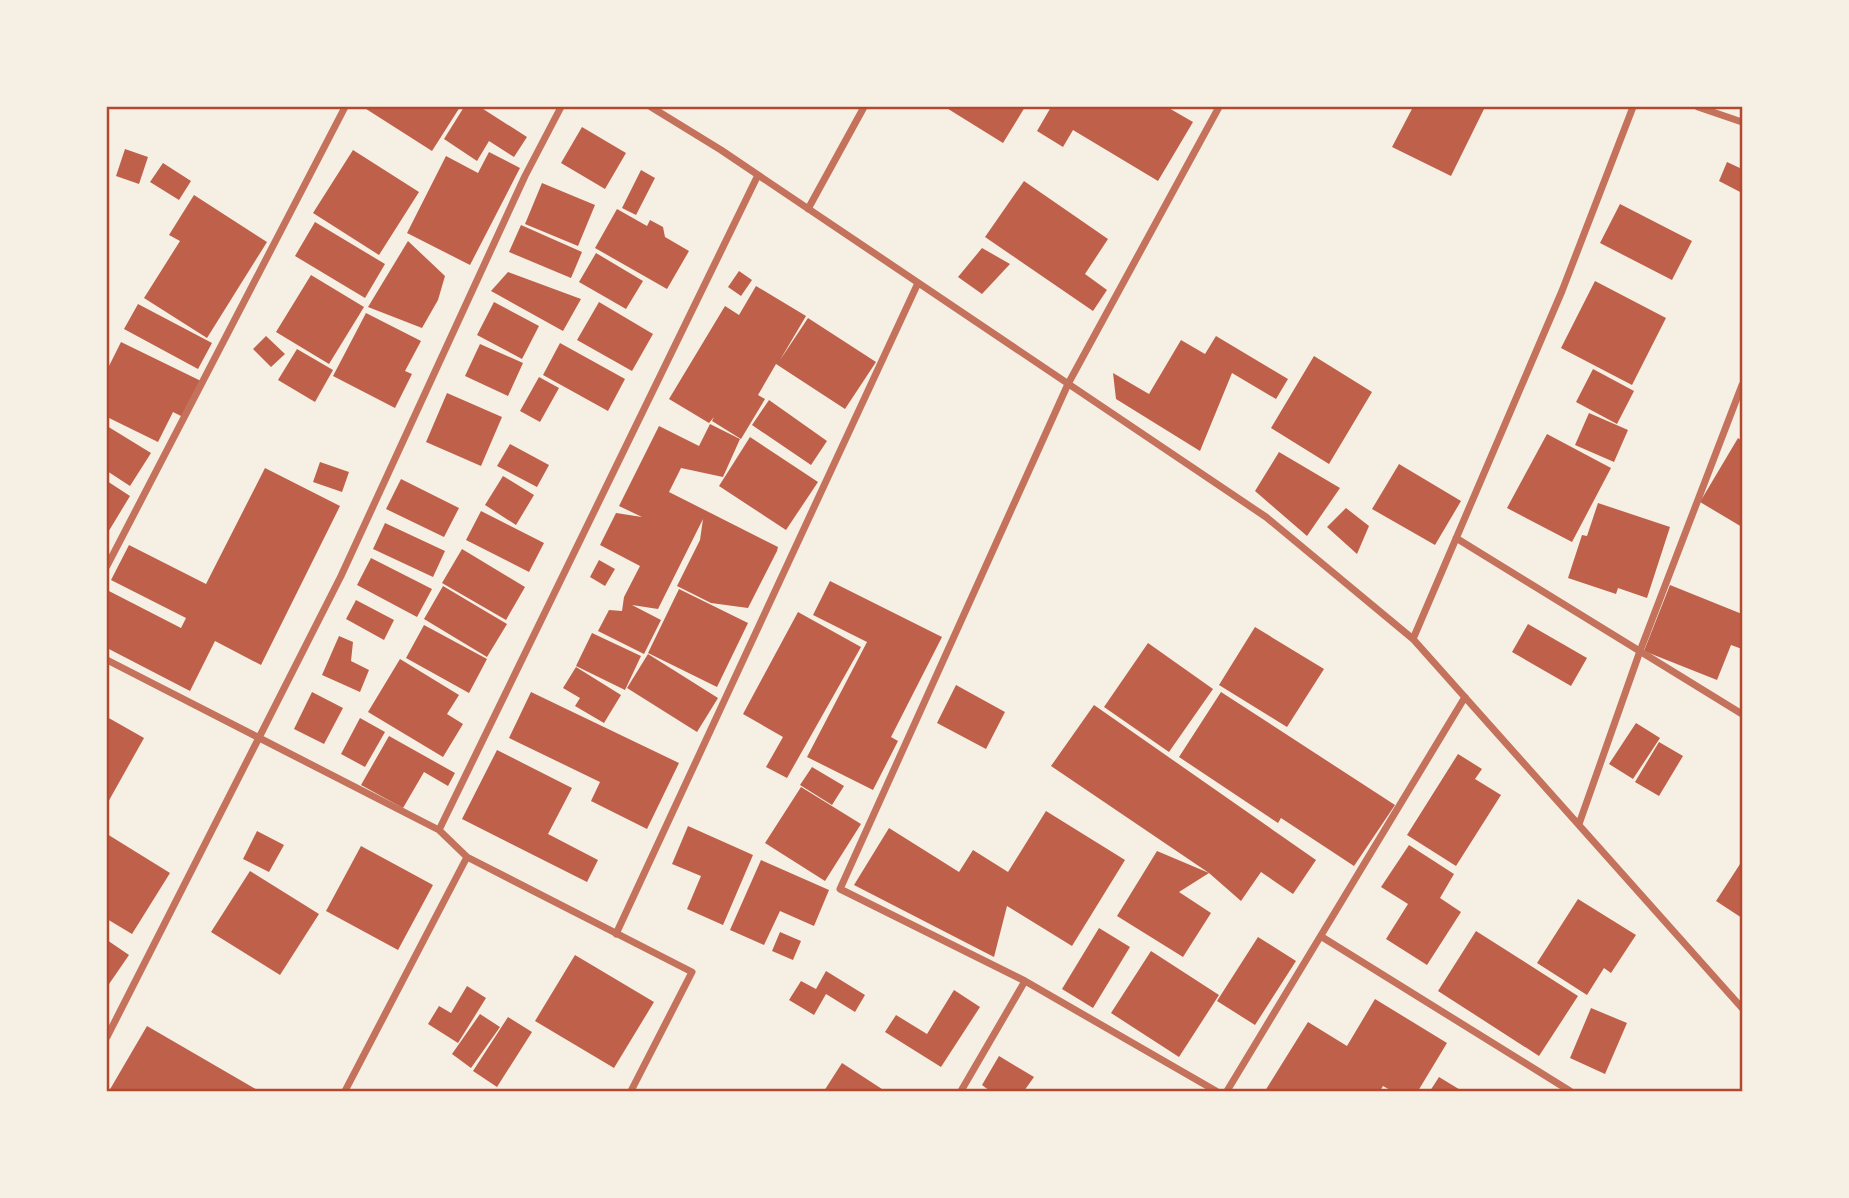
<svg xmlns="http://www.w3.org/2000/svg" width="1849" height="1198" viewBox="0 0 1849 1198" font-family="Figtree,sans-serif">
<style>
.building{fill:#bf614a}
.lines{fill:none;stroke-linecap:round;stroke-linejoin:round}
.minor{stroke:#c5725c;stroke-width:7}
.neatline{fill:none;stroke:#b5482f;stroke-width:2.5}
</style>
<rect width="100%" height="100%" fill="#f6efe4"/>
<path class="building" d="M363 107H460L432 151Z
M464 107H480L527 137 514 157 489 141 477 161 444 139Z
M945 107H1025L1003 143Z
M1051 107H1167L1193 122 1158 181 1073 130 1063 147 1037 131Z
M1413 107H1485L1451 176 1392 147Z
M582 127 626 153 605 189 561 163Z
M125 149 148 157 139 184 116 176Z
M353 150 419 192 379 255 313 213Z
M489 152 520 168 470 265 407 233 446 156 478 173Z
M1727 162 1742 169V193L1719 181Z
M163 163 191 181 179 200 150 182Z
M641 170 655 178 636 215 622 208Z
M1024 181 1108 239 1085 274 1107 290 1093 311 985 237Z
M542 183 595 205 578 246 525 224Z
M194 195 267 242 207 338 144 298 180 241 169 235Z
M1620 204 1692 241 1672 280 1600 243Z
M617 209 647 226 650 220 663 227 665 237 689 251 667 289 595 248Z
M315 222 385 264 365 298 295 256Z
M521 225 582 252 571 278 509 252Z
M408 241 445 276 438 300 422 328 368 307Z
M982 248 1010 264 982 294 958 277Z
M596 253 643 281 626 309 579 282Z
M739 271 752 280 741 296 728 287Z
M508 272 581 299 563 331 491 291Z
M311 275 364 307 329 364 276 332Z
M1595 281 1666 318 1632 385 1561 348Z
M756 286 806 316 780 360 808 318 876 362 845 409 776 364 758 395 765 399 741 439 712 421 714 417 709 423 669 399 725 306 739 315Z
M494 302 539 326 522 359 477 335Z
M599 302 653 334 632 371 577 340Z
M138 304 212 343 198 369 124 329Z
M366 313 421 341 405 371 412 374 395 408 333 376Z
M266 336 285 354 271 367 253 349Z
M1216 336 1288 379 1276 399 1232 373 1200 451 1116 399 1113 373 1149 394 1181 340 1205 354Z
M121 342 201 381 183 417 173 412 158 442 107 417V370Z
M560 343 625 379 608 411 543 375Z
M480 344 523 363 508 396 465 376Z
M297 349 333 370 315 402 278 380Z
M1314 356 1372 392 1329 464 1271 428Z
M1593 369 1634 391 1617 424 1576 402Z
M539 377 559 388 540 422 520 411Z
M447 393 502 417 481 466 426 442Z
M769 400 827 441 811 465 752 425Z
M1589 413 1628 430 1614 462 1575 445Z
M710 424 740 439 723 477 681 468 669 492 778 547 777 551 748 608 711 603 677 586 700 540 703 519 658 609 632 605 661 620 644 654 598 631 609 610 622 611 624 597 640 566 600 545 616 513 642 517 619 506 659 426 699 446Z
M107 426 151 453 130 486 107 471Z
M1547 434 1611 468 1572 542 1507 508Z
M750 437 818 482 786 530 719 486Z
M1738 438 1742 441V527L1700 502Z
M510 444 549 465 537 487 497 466Z
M1279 452 1340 488 1307 536 1255 491Z
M320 462 349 472 342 492 313 482Z
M1399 464 1461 501 1435 545 1372 509Z
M265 468 340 506 261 665 215 641 190 691 107 648V590L181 628 186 618 111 580 129 545 206 584Z
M503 476 534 495 516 525 485 505Z
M401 479 459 508 444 537 386 509Z
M107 481 130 496 107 534Z
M1598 503 1670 527 1647 598 1618 588 1616 594 1568 578 1582 535 1587 536Z
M1346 508 1369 526 1357 554 1327 527Z
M481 511 544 543 529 572 466 540Z
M385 523 445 551 433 577 373 549Z
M462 549 525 587 506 620 442 583Z
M371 558 432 589 417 617 357 585Z
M599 560 615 569 605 586 590 577Z
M830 581 942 637 891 737 898 741 873 790 807 757 867 642 813 615Z
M1670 585 1742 614V649L1731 645 1717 680 1644 651Z
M443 586 507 624 487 657 424 619Z
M679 589 748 623 717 687 648 653Z
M356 600 394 620 384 640 346 619Z
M798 612 861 647 787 778 766 767 783 737 743 714Z
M1528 624 1587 658 1571 686 1512 652Z
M424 625 487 659 469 693 406 658Z
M1255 627 1324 669 1287 727 1219 685Z
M592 633 641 656 625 690 576 666Z
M339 636 353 642 351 661 369 670 360 692 322 675Z
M1148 643 1213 689 1169 752 1104 707Z
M648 654 718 698 697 732 627 688Z
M400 659 459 695 447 714 463 724 443 757 368 712Z
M576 667 621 695 604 723 575 706 580 698 563 688Z
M956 685 1005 712 986 749 937 723Z
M312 692 343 708 324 744 294 729Z
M531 692 679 763 647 829 591 801 600 782 509 738Z
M1221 692 1395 805 1354 866 1281 818 1278 823 1179 757Z
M1094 705 1316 860 1293 894 1261 872 1241 901 1209 873 1179 892 1211 913 1183 957 1117 916 1157 851 1209 873 1051 766Z
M107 717 144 738 107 804Z
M360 718 385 732 365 767 341 754Z
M1636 723 1660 738 1633 779 1609 764Z
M389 736 455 773 448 786 424 772 403 808 361 785Z
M1659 742 1683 756 1659 796 1635 782Z
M497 750 572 788 548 834 598 860 587 882 462 819Z
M1458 754 1482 769 1475 779 1501 795 1456 866 1407 835Z
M812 767 844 786 832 805 800 785Z
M801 787 861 824 825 881 765 843Z
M1046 811 1125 860 1072 946 1007 906 994 957 854 885 889 828 959 872 973 850 1008 872Z
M688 826 753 855 723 925 687 909 701 876 672 864Z
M257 831 284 845 269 872 243 859Z
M107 834 170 873 132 934 107 919Z
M1409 845 1454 874 1440 898 1461 912 1427 965 1386 939 1408 904 1381 887Z
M361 846 433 885 398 950 326 911Z
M761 860 829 890 814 926 780 911 764 945 730 930Z
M1742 861V918L1716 901Z
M250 871 319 914 280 975 211 932Z
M1578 899 1636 935 1611 973 1604 968 1587 995 1537 963Z
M1099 928 1130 947 1093 1008 1062 989Z
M1476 931 1578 996 1539 1056 1438 991Z
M780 932 801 941 793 960 772 951Z
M1258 937 1296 961 1255 1025 1217 1001Z
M107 940 129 955 107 987Z
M1151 951 1219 995 1179 1057 1111 1013Z
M575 955 654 1002 614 1068 535 1021Z
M826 971 865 995 855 1012 826 994 814 1015 789 1000 801 981 816 989Z
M467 986 486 998 458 1043 428 1024 439 1006 451 1013Z
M954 990 980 1007 941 1067 885 1032 896 1015 927 1034Z
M1375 999 1447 1043 1418 1091H1392L1383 1086 1380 1091H1265L1308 1022 1347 1046Z
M1591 1008 1627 1023 1605 1074 1570 1058Z
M480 1014 500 1027 471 1068 452 1054Z
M508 1017 532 1032 497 1087 473 1071Z
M147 1026 259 1091H109Z
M999 1056 1034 1077 1024 1091H990L982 1085Z
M842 1063 885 1091H824Z
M1439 1077 1462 1091H1430Z"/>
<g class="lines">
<path class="minor" d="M651 107 721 150 1266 517 1413 639 1742 1008
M1698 107 1742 122
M808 209 864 107
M1456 538 1742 714
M107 566 345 107
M1413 639 1562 291 1633 107
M107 660 439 830 467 857 692 972 631 1091
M1579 824 1640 651 1742 385
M439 830 758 175
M616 934 918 283
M1322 937 1570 1091
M107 1037 341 576 525 176 561 107
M345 1091 467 857
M961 1091 1025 981
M1216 1091 1025 981 840 889 1068 384 1219 107
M1227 1091 1465 697"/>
</g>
<rect width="1849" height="1198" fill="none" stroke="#f6efe4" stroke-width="217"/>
<rect x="108" y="108" width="1633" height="982" class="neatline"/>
</svg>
